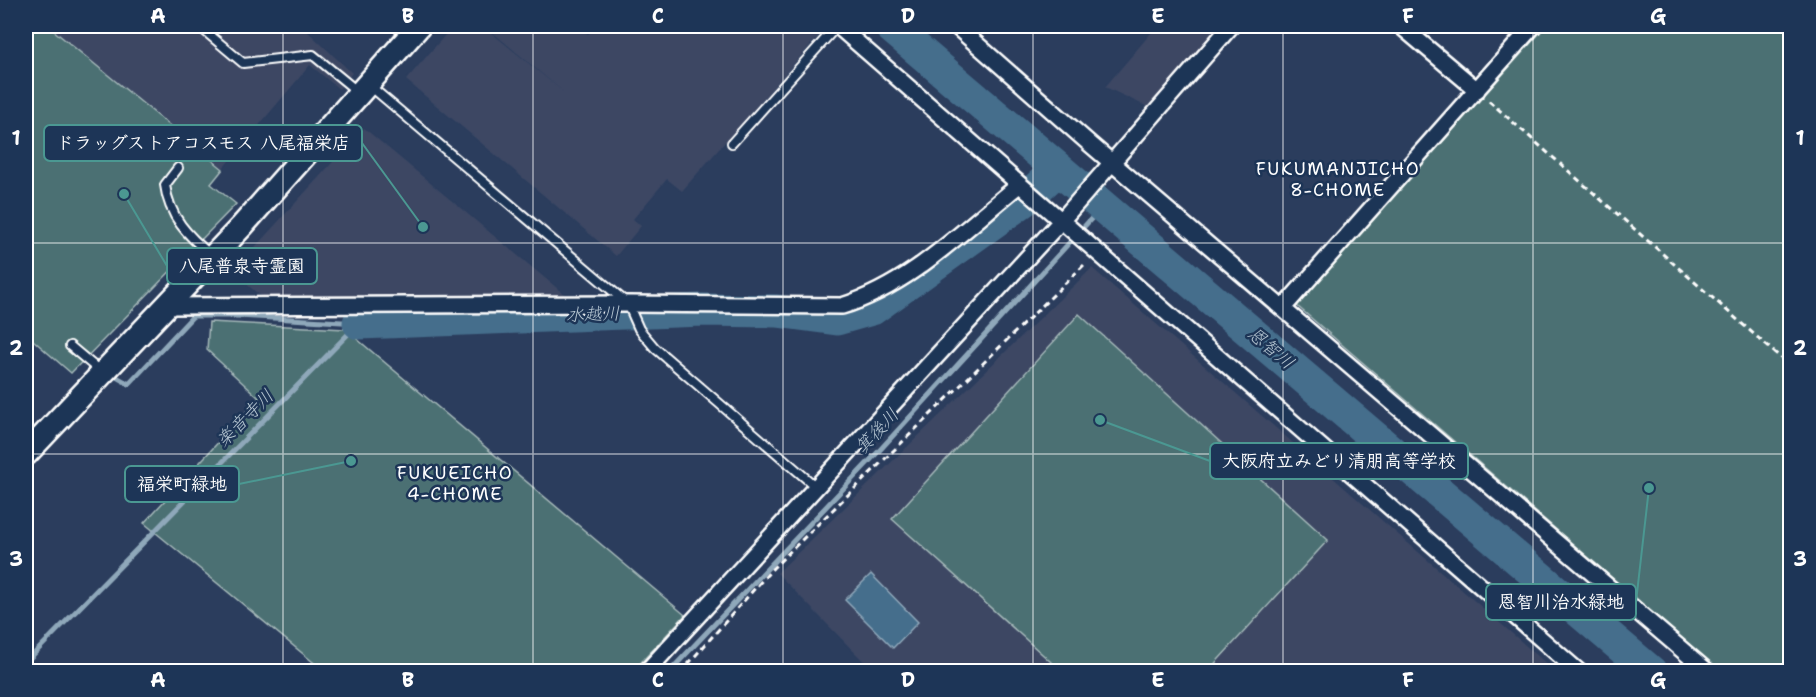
<svg xmlns="http://www.w3.org/2000/svg" width="1816" height="697" viewBox="0 0 1816 697" font-family="'Shantell Sans','Klee One',sans-serif">
<style>
.built{fill:#3c4764}
.green{fill:#4b7073;stroke:#a5b8b9;stroke-width:1.5}
.water{fill:#456e8c;stroke:#8fa8ba;stroke-width:1.5}
.lines{fill:none;stroke-linecap:round;stroke-linejoin:round}
.stream{stroke:#8fa8ba;stroke-width:5}
.river{stroke:#456e8c;stroke-width:33}
.lane-casing{stroke:#fff;stroke-width:12}
.street-casing{stroke:#fff;stroke-width:20}
.secondary-casing{stroke:#fff;stroke-width:27}
.path{stroke:#fff;stroke-width:3;stroke-dasharray:6 4.5;stroke-linecap:butt}
.lane{stroke:#1d3557;stroke-width:8}
.street{stroke:#1d3557;stroke-width:15}
.secondary{stroke:#1d3557;stroke-width:22}
.grid{fill:none;stroke:#fff;stroke-width:1.5;stroke-opacity:0.55}
.labels{text-anchor:middle;stroke-width:5;stroke-linejoin:round;paint-order:stroke}
.neighbourhood-label{font-size:18px;letter-spacing:1.5px;fill:#fff;stroke:#1d3557}
.water-label{font-size:18px;font-style:italic;fill:#b5c5d1;stroke:#1d3557}
.leader{fill:none;stroke:#4b9892;stroke-width:2}
.callout-dot{fill:#4b9892;stroke:#1d3557;stroke-width:2}
.callout{fill:#1d3557;stroke:#4b9892;stroke-width:2}
.callout-label{font-size:18px;text-anchor:middle;font-weight:bold;fill:#fff}
.neatline{fill:none;stroke:#fff;stroke-width:2}
.grid-label{font-size:20px;text-anchor:middle;font-weight:bold;fill:#fff}
</style>
<rect width="100%" height="100%" fill="#2b3d5d"/>
<filter id="ink" filterUnits="userSpaceOnUse"><feTurbulence type="fractalNoise" baseFrequency=".0167" numOctaves="2"/><feDisplacementMap in="SourceGraphic" scale="12" xChannelSelector="R" yChannelSelector="G"/><feConvolveMatrix kernelMatrix="1 2 1 2 8 2 1 2 1" color-interpolation-filters="sRGB"/></filter>
<g filter="url(#ink)">
<path class="built" d="M48 26H311L307 31 352 73 339 89 310 65 223 168Z
M453 26H483L566 94 485 26H577L588 34 595 26H814L822 32 682 191 667 179 633 219 641 226 616 256 406 80Z
M1157 26H1223L1152 109 1105 87Z
M364 128 569 298 269 303 232 272Z
M1092 268 1555 671H873L777 573Z"/>
<path class="green" d="M26 26H48L223 169 211 184 236 204 71 373 26 334Z
M1546 26H1790V671H1720L1296 305Z
M1079 314 1328 540 1208 671H1061L892 519Z
M209 322 345 329 685 615 633 671H324L144 523 259 398 207 350Z"/>
<path class="water" d="M871 574 918 622 893 648 845 600Z"/>
<g class="lines">
<path class="stream" d="M111 374 129 384 193 316H239L359 323
M26 662 359 323
M669 672 878 452 1102 207"/>
<path class="river" d="M890 26 1651 672
M359 323 702 310 777 311 837 319 872 309 1023 201 1058 169"/>
<g class="lane-casing">
<path id="lane" d="M199 26 243 63 313 55 358 92
M369 85 628 304 639 329 655 348 816 487
M732 143 837 26
M178 168 165 185C169 217 188 236 212 256
M70 346 101 372"/>
</g>
<g class="street-casing">
<path id="street" d="M838 26 1579 672
M956 26 1090 144 1708 672
M1401 26 1477 90
M166 306 628 304 842 306C911 285 964 229 1019 185
M1283 308 1533 26
M646 672 1061 221 1231 26"/>
</g>
<g class="secondary-casing">
<path id="secondary" d="M26 454 242 226 419 26"/>
</g>
<path class="path" d="M1489 101 1790 366
M681 672 773 568 1085 264"/>
<use href="#lane" class="lane"/>
<use href="#street" class="street"/>
<use href="#secondary" class="secondary"/>
</g>
</g>
<path class="grid" d="M283 26V672M533 26V672M783 26V672M1033 26V672M1283 26V672M1533 26V672M26 243H1790M26 454H1790"/>
<g class="labels">
<g class="neighbourhood-label">
<text x="1338" y="175">FUKUMANJICHO<tspan x="1338" dy="21">8-CHOME</tspan></text>
<text x="455" y="479">FUKUEICHO<tspan x="455" dy="21">4-CHOME</tspan></text>
</g>
<g class="water-label">
<text transform="translate(593 314) rotate(-2)" y="6">水越川</text>
<text transform="translate(1271 348) rotate(40)" y="6">恩智川</text>
<text transform="translate(245 418) rotate(-45)" y="6">楽音寺川</text>
<text transform="translate(877 431) rotate(-47)" y="6">箕後川</text>
</g>
</g>
<path class="leader" d="M423 227L362 143M124 194L167 266M1100 420L1210 461M351 461L239 484M1649 488L1636 602"/>
<g class="callout-dot">
<circle cx="423" cy="227" r="6"/>
<circle cx="124" cy="194" r="6"/>
<circle cx="1100" cy="420" r="6"/>
<circle cx="351" cy="461" r="6"/>
<circle cx="1649" cy="488" r="6"/>
</g>
<g class="callout">
<rect x="44" y="125" width="318" height="36" rx="6"/>
<rect x="167" y="248" width="150" height="36" rx="6"/>
<rect x="1210" y="443" width="258" height="36" rx="6"/>
<rect x="125" y="466" width="114" height="36" rx="6"/>
<rect x="1486" y="584" width="150" height="36" rx="6"/>
</g>
<g class="callout-label">
<text x="203" y="149">ドラッグストアコスモス 八尾福栄店</text>
<text x="242" y="272">八尾普泉寺霊園</text>
<text x="1339" y="467">大阪府立みどり清朋高等学校</text>
<text x="182" y="490">福栄町緑地</text>
<text x="1561" y="608">恩智川治水緑地</text>
</g>
<rect width="1816" height="697" fill="none" stroke="#1d3557" stroke-width="66"/>
<rect x="33" y="33" width="1750" height="631" class="neatline"/>
<g class="grid-label">
<text x="158" y="23">A</text>
<text x="408" y="23">B</text>
<text x="658" y="23">C</text>
<text x="908" y="23">D</text>
<text x="1158" y="23">E</text>
<text x="1408" y="23">F</text>
<text x="1658" y="23">G</text>
<text x="16" y="145">1</text>
<text x="1800" y="145">1</text>
<text x="16" y="355">2</text>
<text x="1800" y="355">2</text>
<text x="16" y="566">3</text>
<text x="1800" y="566">3</text>
<text x="158" y="687">A</text>
<text x="408" y="687">B</text>
<text x="658" y="687">C</text>
<text x="908" y="687">D</text>
<text x="1158" y="687">E</text>
<text x="1408" y="687">F</text>
<text x="1658" y="687">G</text>
</g>
</svg>
